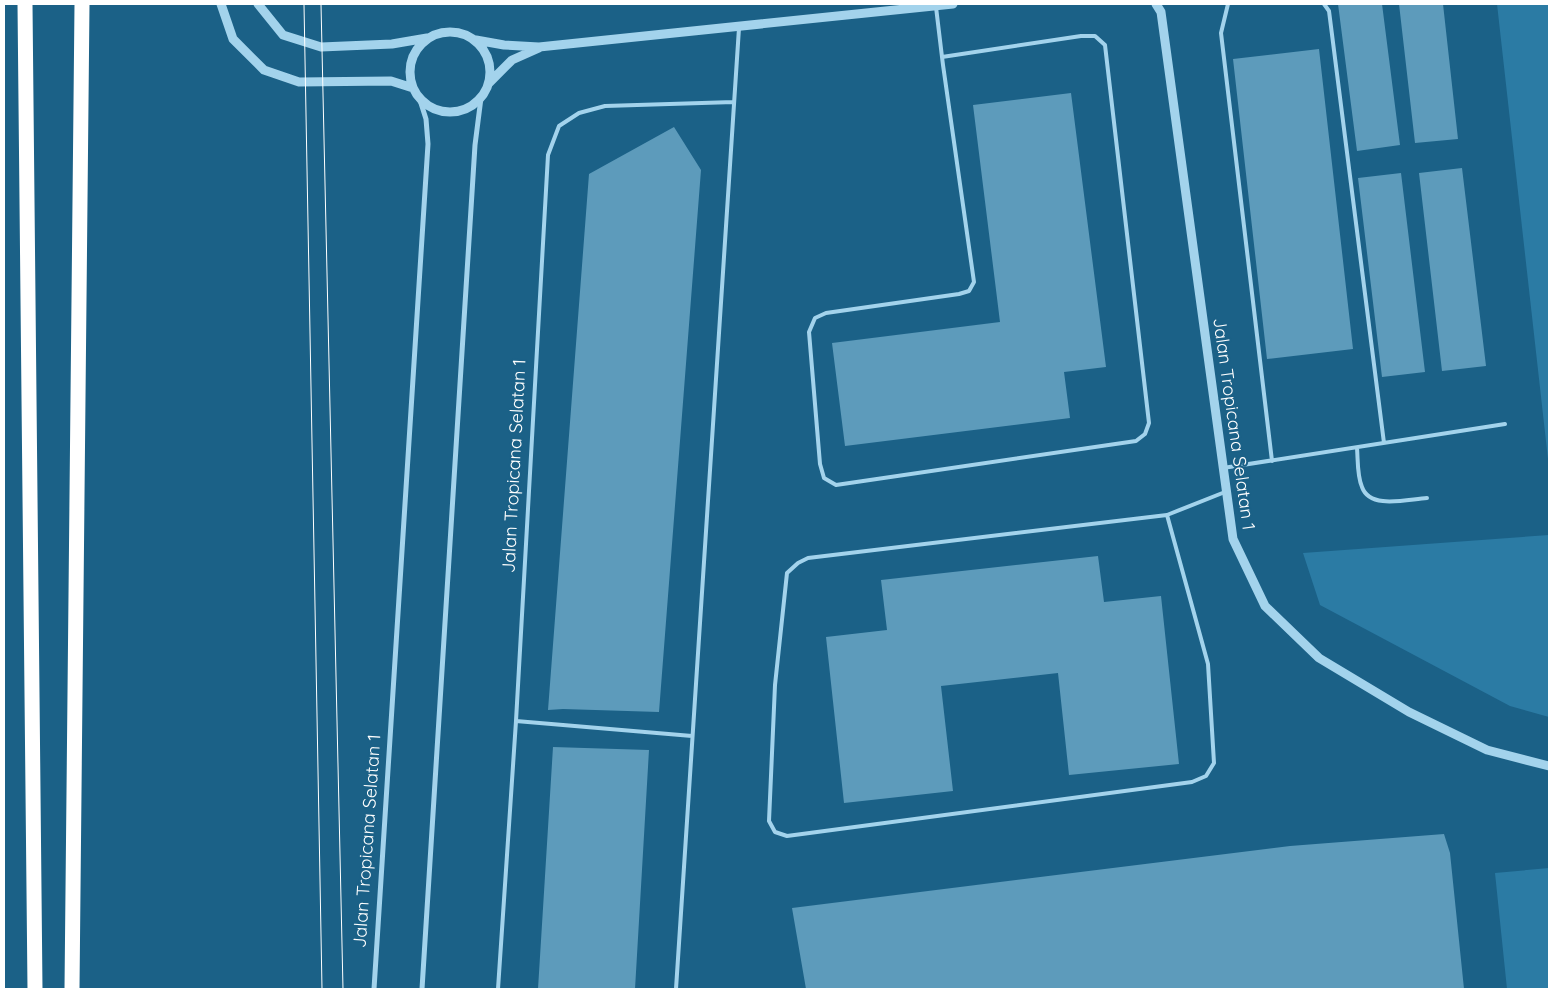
<svg xmlns="http://www.w3.org/2000/svg" width="1553" height="993" viewBox="0 0 1553 993" font-family="Quicksand,sans-serif">
<style>
.green{fill:#2b7ba4}
.building{fill:#5d9bbb}
.lines{fill:none;stroke-linecap:round;stroke-linejoin:round}
.service{stroke:#a3d3ec;stroke-width:4}
.minor{stroke:#a3d3ec;stroke-width:5}
.tertiary{stroke:#a3d3ec;stroke-width:9}
.motorway{stroke:#fff;stroke-width:15}
.tram{stroke:#fff;stroke-width:1}
.labels{text-anchor:middle;stroke-width:4;stroke-linejoin:round;paint-order:stroke}
.street-label{font-size:18px;fill:#fff;stroke:#1b6187}
</style>
<rect width="100%" height="100%" fill="#1b6187"/>
<path class="green" d="M1497 4H1549V468Z
M1549 535V717L1510 706 1320 605 1303 553Z
M1549 868V989H1507L1495 873Z"/>
<path class="building" d="M1338 4H1382L1400 145 1357 151Z
M1399 4H1443L1458 139 1415 143Z
M1319 49 1353 349 1267 359 1233 59Z
M1071 93 1106 367 1064 372 1070 418 845 446 832 343 1000 322 973 105Z
M674 127 701 170 659 712 563 709 548 710 589 174Z
M1462 168 1486 366 1442 371 1419 173Z
M1401 173 1425 372 1382 377 1358 178Z
M1098 556 1104 602 1161 596 1179 764 1069 775 1058 673 941 686 953 791 844 803 826 637 887 630 881 580Z
M553 747 649 750 635 989H538Z
M1444 834 1450 853 1464 989H806L792 908 1290 846Z"/>
<g class="lines">
<path class="service" d="M1228 4 1221 33 1272 461
M1324 4 1329 11 1384 443
M936 7 942 57 943 65 974 282 969 291 959 294 826 313 815 318 809 332 820 464 824 478 836 485 1136 441 1145 434 1149 423 1105 45 1095 36H1081L942 57
M1357 448C1358 460 1357 476 1362 487 1370 510 1408 499 1427 498
M1223 468 1505 424
M1167 515 808 558 798 563 787 573 775 685 769 821 775 832 787 836 1192 782 1206 776 1214 763 1208 664 1167 515 1225 492
M516 721 692 736
M498 989 516 721 548 155 559 126 579 113 605 106 734 102
M676 989 739 28"/>
<path class="minor" d="M374 989 428 144 426 119 419 97
M422 989 475 145 481 98"/>
<path class="tertiary" d="M221 4 233 39 264 70 299 82 391 81 413 88
M258 4 283 35 321 47 392 44 427 38
M1156 4 1161 12 1233 539 1265 606 1319 658 1409 712 1487 750 1549 766
M410 72a40 40 0 1 1 80 0a40 40 0 1 1-80 0Z
M476 40 504 45 539 47 953 4
M489 83 512 60 539 48"/>
<path class="motorway" d="M25 4 35 989
M72 989 82 4"/>
<path class="tram" d="M304 4 322 989
M321 4 343 989"/>
</g>
<g class="labels">
<g class="street-label">
<text transform="translate(1234 424) rotate(82)" y="6">Jalan Tropicana Selatan 1</text>
<text transform="translate(514 466) rotate(-87)" y="6">Jalan Tropicana Selatan 1</text>
<text transform="translate(367 841) rotate(-86)" y="6">Jalan Tropicana Selatan 1</text>
</g>
</g>
<rect width="1553" height="993" fill="none" stroke="#ffffff" stroke-width="10"/>
</svg>
